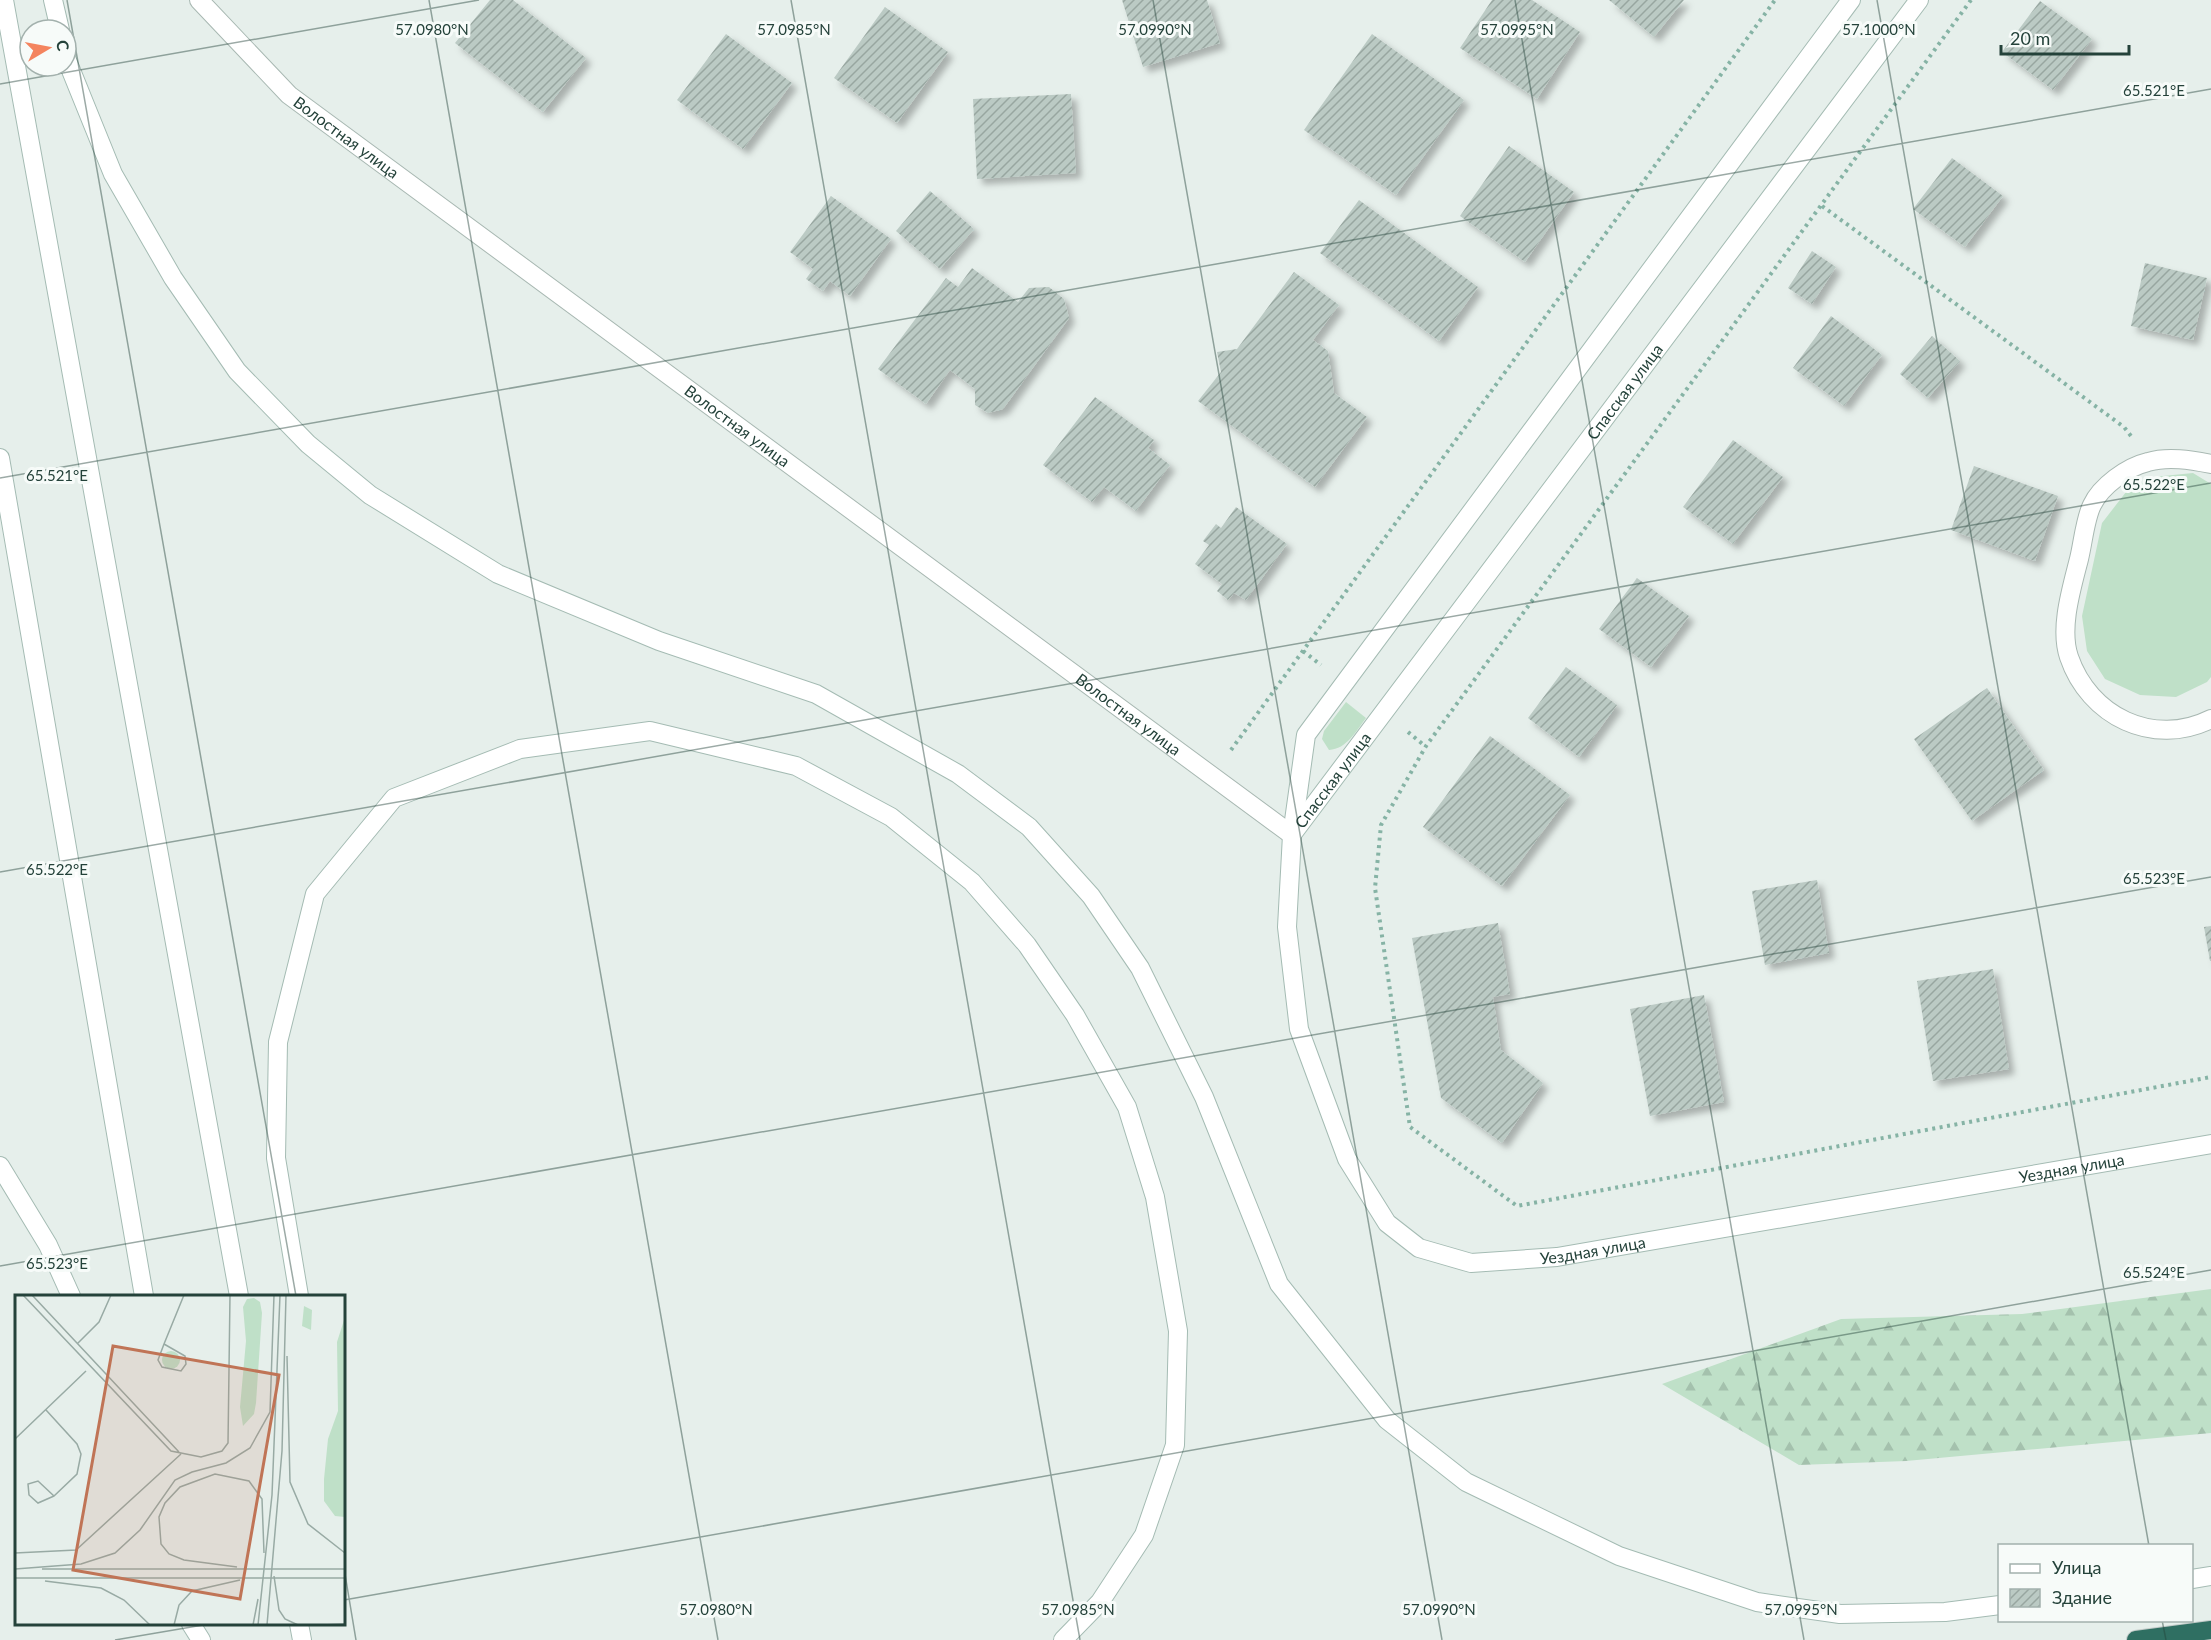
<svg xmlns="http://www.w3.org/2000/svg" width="2211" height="1640" viewBox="0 0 2211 1640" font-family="Lato,sans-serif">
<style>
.grass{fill:#bfe0c8}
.forest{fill:url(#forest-firs)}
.building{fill:url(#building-hatch);filter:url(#shadow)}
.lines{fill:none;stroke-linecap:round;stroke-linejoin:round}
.street-casing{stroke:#a8b8b2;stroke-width:20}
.secondary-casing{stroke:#a4bbb3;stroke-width:20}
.highway-casing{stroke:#c2cac8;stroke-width:20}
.path{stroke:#86b3a5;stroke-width:4;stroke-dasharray:3 4.5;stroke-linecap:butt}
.street{stroke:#fff;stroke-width:18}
.secondary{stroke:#fff;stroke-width:18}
.highway{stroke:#2f6f62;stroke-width:18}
.ticks{fill:none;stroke:#24423a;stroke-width:1.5;stroke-opacity:0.45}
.labels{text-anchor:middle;stroke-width:6;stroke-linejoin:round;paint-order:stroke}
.street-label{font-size:16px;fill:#24423a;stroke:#f7fbf9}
.inset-road{fill:none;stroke:#98aaa4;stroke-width:1.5}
.view{fill:#c07456;fill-opacity:0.15;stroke:#c07456;stroke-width:3}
.inset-edge{fill:none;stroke:#24423a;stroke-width:3}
.ticks-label{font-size:15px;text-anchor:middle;fill:#24423a;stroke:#f7fbf9;stroke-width:6;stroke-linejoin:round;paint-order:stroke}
</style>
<defs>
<pattern id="forest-firs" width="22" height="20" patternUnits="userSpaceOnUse" patternTransform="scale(1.5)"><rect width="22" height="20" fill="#bfe0c8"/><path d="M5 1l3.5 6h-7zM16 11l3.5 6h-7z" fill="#a4c1ad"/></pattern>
<pattern id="building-hatch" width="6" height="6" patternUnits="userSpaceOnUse" patternTransform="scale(1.5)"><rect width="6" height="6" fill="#bbcac4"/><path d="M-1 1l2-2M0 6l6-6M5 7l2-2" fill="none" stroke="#98a6a0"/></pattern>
<filter id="shadow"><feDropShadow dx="5.5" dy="5.5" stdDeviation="3" flood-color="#0004"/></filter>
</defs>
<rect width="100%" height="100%" fill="#e6efeb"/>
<path class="grass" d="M2193 473 2211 484V677L2207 682 2176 697 2140 695 2105 679 2087 651 2082 616 2102 523 2126 492 2153 477Z
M1346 702 1366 718C1356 731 1347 749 1329 750L1322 739 1324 731Z"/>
<path class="forest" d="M2211 1289V1433L1906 1461 1799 1465 1662 1384 1841 1319 2022 1314Z"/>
<path class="building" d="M490 0H513L586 58 543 112 455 43Z
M1122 0H1207L1220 43 1143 67Z
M1492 0H1532L1580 32 1537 99 1460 48Z
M1609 0H1684L1654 37Z
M2040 1 2092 39 2053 90 2002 52Z
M885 7 948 52 897 123 834 78Z
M726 34 792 83 743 149 677 100Z
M1372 34 1464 100 1396 195 1304 130Z
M1071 94 1076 173 977 179 973 99Z
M1509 146 1574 192 1525 262 1460 216Z
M1952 158 2003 196 1965 247 1913 209Z
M930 191 974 229 940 269 896 231Z
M831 196 891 239 850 296 830 281 823 291 806 279 813 269 790 252Z
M1359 200 1478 287 1439 341 1320 253Z
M1812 251 1836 267 1812 304 1788 288Z
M2145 263 2207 278 2193 340 2131 326Z
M972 268 1018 302 1029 288 1049 287 1064 299 1069 318 1003 409 988 413 975 405V389L950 370 926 404 878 369 946 278 958 287Z
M1294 272 1339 305 1313 340 1328 351 1334 393 1367 417 1315 487 1198 401 1221 372 1217 352 1237 349Z
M1831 316 1882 355 1844 406 1793 368Z
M1932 336 1960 361 1928 398 1900 374Z
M1095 397 1154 440 1148 448 1170 465 1136 511 1104 487 1092 502 1043 465Z
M1733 440 1783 477 1733 544 1683 507Z
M1974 466 2058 496 2035 561 1951 530Z
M1236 507 1287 544 1246 600 1234 593 1228 600 1217 591 1222 584 1195 564 1209 545 1203 541 1216 524 1221 528Z
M1637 578 1689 616 1651 667 1599 629Z
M1566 667 1617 705 1579 757 1528 718Z
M1987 688 2044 770 1972 821 1914 739Z
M1490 736 1570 795 1502 886 1423 827Z
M1817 880 1829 953 1765 965 1752 891Z
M1498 923 1510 994 1493 997 1501 1050 1543 1083 1502 1143 1441 1098 1412 938Z
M2211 926V961H2210L2204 927Z
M1993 969 2009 1069 1933 1081 1917 981Z
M1704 995 1724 1102 1650 1116 1630 1009Z"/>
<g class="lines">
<g class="street-casing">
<g id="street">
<path id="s1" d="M199 0 289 95 1292 835"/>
<path d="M2211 464C2191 460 2168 456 2148 462 2127 467 2101 486 2092 505 2085 519 2083 543 2079 559 2072 587 2059 628 2069 657 2089 716 2153 748 2211 719"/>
</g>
</g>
<g class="secondary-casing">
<g id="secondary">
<path d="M4 0 239 1296"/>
<path d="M53 0 60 30"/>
<path id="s2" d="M1851 0 1306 735 1292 835 1287 927 1299 1029 1347 1159 1387 1223 1419 1248 1471 1263 1557 1257 2211 1144"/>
<path d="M66 58 113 174 173 278 237 371 308 444 370 495 498 574 659 641 816 694 958 774 1029 827 1091 896 1140 968 1204 1097 1279 1284 1387 1420 1466 1482 1619 1556 1757 1602 1840 1614 1945 1612 2000 1605"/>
<path d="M0 458 144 1296"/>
<path id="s3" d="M1293 833 1919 0"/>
<path d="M0 1166 48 1245 71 1296"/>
<path d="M299 1296 276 1158 278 1042 315 894 394 798 520 749 650 731 796 766 891 817 972 882 1027 945 1075 1015 1127 1107 1155 1197 1178 1331 1175 1445 1144 1535 1100 1602 1063 1640"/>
<path d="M2192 1579 2211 1576"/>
<path d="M191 1624 201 1640"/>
<path d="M299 1624 302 1640"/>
</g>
</g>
<g class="highway-casing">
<path id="highway" d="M2136 1640 2211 1630"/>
</g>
<path class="path" d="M1971 0 1426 746 1381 825 1375 888 1410 1127 1517 1206 2211 1077
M1822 206 2124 427 2131 436
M1303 651 1321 665
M1408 732 1425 746
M1231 750 1775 0"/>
<use href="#street" class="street"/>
<use href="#secondary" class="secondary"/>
<use href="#highway" class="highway"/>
</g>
<path class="ticks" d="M67 0 296 1296M429 0 718 1640M791 0 1080 1640M1153 0 1442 1640M1515 0 1804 1640M1877 0 2149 1546M0 84 479 0M0 478 2211 89M0 872 2211 483M0 1266 2211 877M344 1568 356 1640M344 1600 2211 1270M2162 1620 2166 1640M115 1640 209 1624"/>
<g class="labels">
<g class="street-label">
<text dy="6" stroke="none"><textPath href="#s1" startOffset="202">Волостная улица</textPath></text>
<text dy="6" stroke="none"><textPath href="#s3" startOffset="552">Спасская улица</textPath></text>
<text dy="6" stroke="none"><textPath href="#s1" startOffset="688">Волостная улица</textPath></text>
<text dy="6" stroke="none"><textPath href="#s1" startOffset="1174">Волостная улица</textPath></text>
<text dy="6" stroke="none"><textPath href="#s3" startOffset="66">Спасская улица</textPath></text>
<text dy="6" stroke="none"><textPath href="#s2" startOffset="2128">Уездная улица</textPath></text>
<text dy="6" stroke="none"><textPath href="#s2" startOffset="1642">Уездная улица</textPath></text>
</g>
</g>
<g transform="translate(15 1295)">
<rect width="330" height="330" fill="#e6efeb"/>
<path d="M147 65a9 9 0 1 1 18 0a9 9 0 1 1-18 0Z" fill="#bfe0c8"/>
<path d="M239 3 245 7 247 18 241 108 239 119 228 131 225 112 231 46 228 12 232 4ZM289 11 297 15 296 35 287 31ZM330 22V222L320 221 309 206V184L313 144 323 116 322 47Z" fill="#bfe0c8"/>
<path class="inset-road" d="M8 0 156 156 186 162 207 156 213 148 215 0M17 0 164 157M63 48 84 27 96 0M149 49 170 61 171 69 166 76 147 72 143 65 149 49 169 0M272 61 275 187 293 229 330 258M31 115 62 149 66 159 62 179 39 201 23 186 13 189 14 200 23 208 39 201M0 144 71 76M0 258 61 255 166 159M222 272 169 265 154 259 146 249 144 222 150 208 165 192 200 179 234 186 247 204 249 258M0 274 66 269 100 258 125 235 160 185 177 177 211 168 235 153 255 117 259 0M27 274H330M259 281 264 315 270 324 283 330M0 283H330M30 286 86 293 109 305 135 330M159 330 164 310 177 296 225 285M238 330 243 304M243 330 257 200 265 0M252 330 267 156 271 0M307 330 330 329"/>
<path class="view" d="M98 51 264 80 225 304 58 275Z"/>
<rect width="330" height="330" class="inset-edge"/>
</g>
<g class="ticks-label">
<text x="432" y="35">57.0980°N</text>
<text x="794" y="35">57.0985°N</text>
<text x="1155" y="35">57.0990°N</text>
<text x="1517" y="35">57.0995°N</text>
<text x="1879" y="35">57.1000°N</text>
<text x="2154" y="96">65.521°E</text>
<text x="57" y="481">65.521°E</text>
<text x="2154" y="490">65.522°E</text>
<text x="57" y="875">65.522°E</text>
<text x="2154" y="884">65.523°E</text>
<text x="57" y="1269">65.523°E</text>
<text x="2154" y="1278">65.524°E</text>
<text x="716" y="1615">57.0980°N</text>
<text x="1078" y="1615">57.0985°N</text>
<text x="1439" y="1615">57.0990°N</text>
<text x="1801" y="1615">57.0995°N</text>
</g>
<rect x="1998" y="1544" width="195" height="78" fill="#f7fbf9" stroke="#a3b1ad" stroke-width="1.5"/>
<rect x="2010" y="1564" width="30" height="9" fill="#ffffff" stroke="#a3b1ad" stroke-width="1.5"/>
<text x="2052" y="1574" font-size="18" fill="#24423a">Улица</text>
<rect x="2010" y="1589" width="30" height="18" fill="url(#building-hatch)" stroke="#a3b1ad" stroke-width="1.5"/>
<text x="2052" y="1604" font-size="18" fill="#24423a">Здание</text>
<g transform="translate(48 48) rotate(80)"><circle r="28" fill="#f7fbf9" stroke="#a3b1ad" stroke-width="1.5"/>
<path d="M0-4.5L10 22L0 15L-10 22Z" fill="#f4845f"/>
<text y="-9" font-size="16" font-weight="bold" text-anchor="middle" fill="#24423a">С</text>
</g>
<path d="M2001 45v9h128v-9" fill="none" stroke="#24423a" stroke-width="3"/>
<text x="2010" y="45" font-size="18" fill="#24423a" stroke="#f7fbf9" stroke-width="4.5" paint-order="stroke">20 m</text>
</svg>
